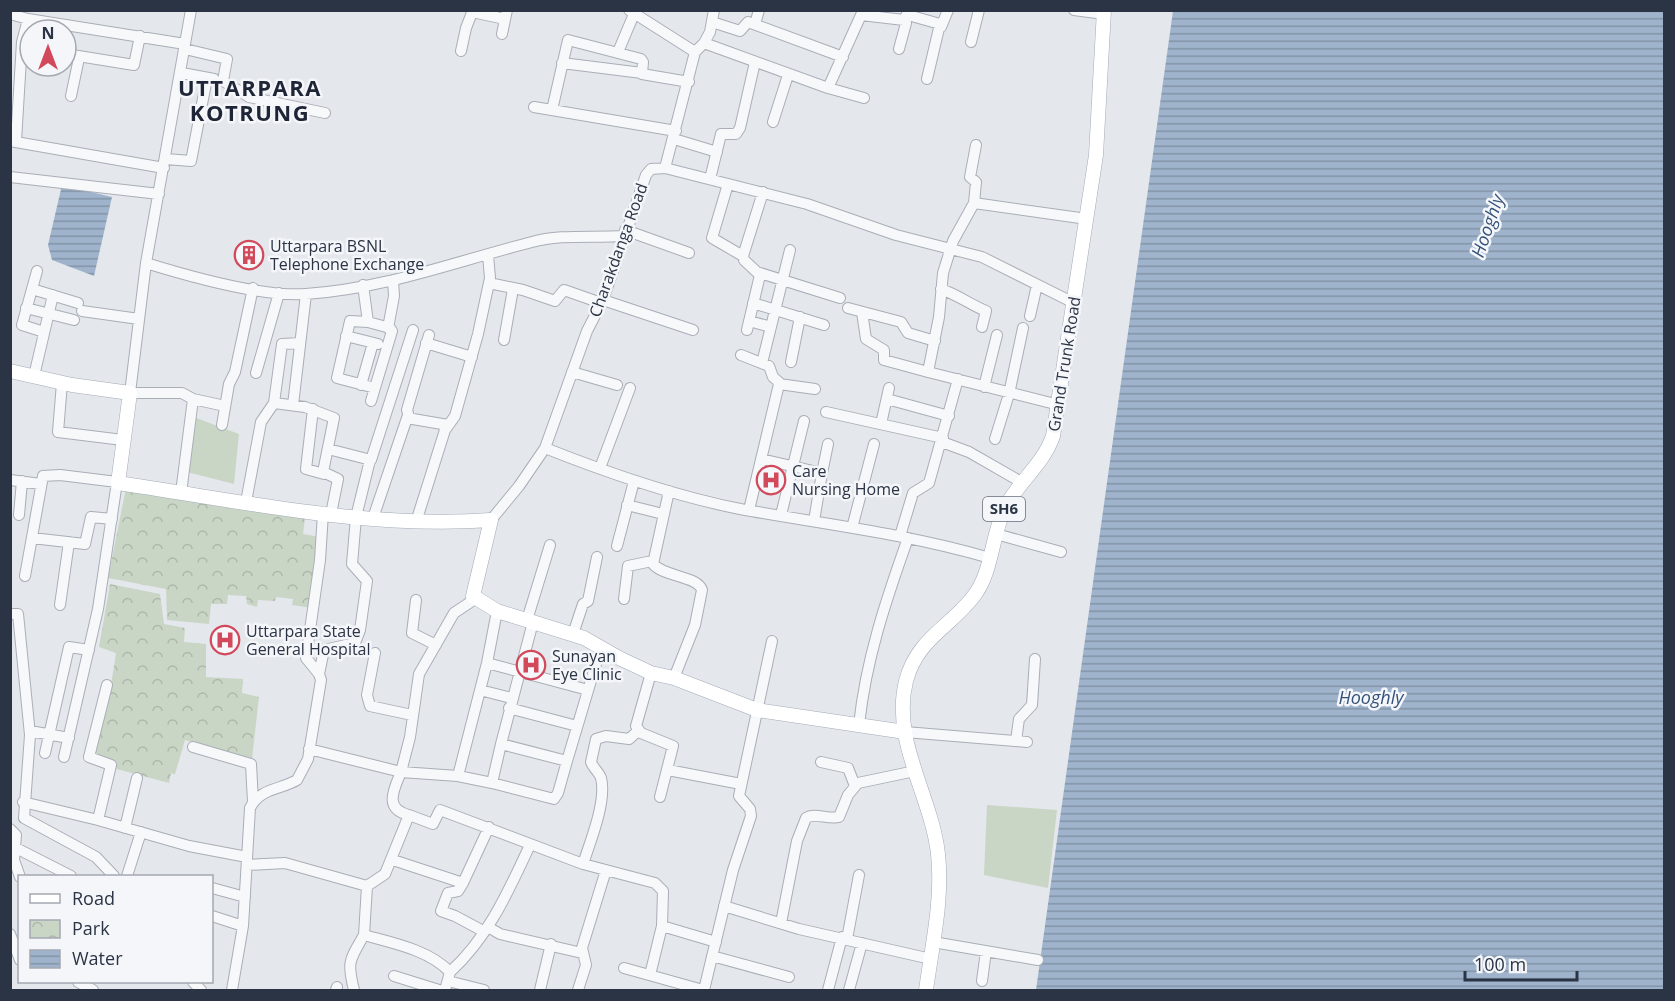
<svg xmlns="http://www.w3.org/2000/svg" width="1675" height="1001" viewBox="0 0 1675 1001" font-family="'Open Sans',sans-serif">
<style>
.park{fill:url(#park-crowns)}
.pitch{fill:#c9d6c5}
.water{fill:url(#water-rules)}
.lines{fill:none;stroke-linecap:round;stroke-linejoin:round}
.minor-casing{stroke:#a9aeb7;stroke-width:12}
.major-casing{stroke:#a3abb8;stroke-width:15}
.minor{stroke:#f7f8fa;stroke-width:10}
.major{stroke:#fff;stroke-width:14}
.labels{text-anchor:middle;stroke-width:5;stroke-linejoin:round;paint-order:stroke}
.shield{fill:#f4f6f9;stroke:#676e7b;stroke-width:1.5}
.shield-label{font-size:15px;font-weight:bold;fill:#2b3445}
.poi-label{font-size:16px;fill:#2b3445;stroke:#f4f6f9;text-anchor:start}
.street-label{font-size:16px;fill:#2b3445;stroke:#f4f6f9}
.water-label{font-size:18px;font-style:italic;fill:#34527a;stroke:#f4f6f9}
.district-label{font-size:22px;font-weight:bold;letter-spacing:1.5px;fill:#1d2536;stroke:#f4f6f9}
</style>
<defs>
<pattern id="park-crowns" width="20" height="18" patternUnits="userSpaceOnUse" patternTransform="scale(1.5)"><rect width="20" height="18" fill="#c9d6c5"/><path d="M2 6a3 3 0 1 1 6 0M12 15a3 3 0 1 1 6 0" fill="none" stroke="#adb8ab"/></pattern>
<pattern id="water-rules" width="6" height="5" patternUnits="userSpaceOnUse" patternTransform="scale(1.5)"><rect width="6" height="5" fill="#9fb4cc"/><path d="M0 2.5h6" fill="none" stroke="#8293a7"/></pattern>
</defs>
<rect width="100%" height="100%" fill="#e4e7ec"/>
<path class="park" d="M126 488 305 518 303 534 320 537 312 608 292 605 293 599 276 597 275 601 258 600 257 607 247 604 246 596 228 595 227 604H211L209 624 167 620 166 589 108 578Z
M110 584 160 594 164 624 185 628 184 642 206 644V677L243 679 242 693 259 697 252 759 185 740 175 774 171 773 169 783 113 768 92 755 111 685 116 653 99 647Z"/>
<path class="pitch" d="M191 416 239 434 234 484 187 472Z
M987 805 1057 810 1048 888 984 875Z"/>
<path class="water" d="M1173 11H1664V990H1036Z
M62 185 112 197 94 276 52 260 48 245Z"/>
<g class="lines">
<g class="minor-casing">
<path id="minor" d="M1074 10 1104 14
M472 12 505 19
M10 14 28 19 185 44
M908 15 940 24 927 79
M712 22 740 31 748 22 843 57
M755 24 759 10
M941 27 948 10
M502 34 507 10
M971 42 979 10
M704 43 710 32 714 10
M185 49 227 59 223 81 249 97 325 113
M899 49 906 23 905 19
M461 51 466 28 473 10
M618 52 634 14
M695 52 704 43 828 88 861 15 904 20 909 10
M66 54 134 65 140 36
M562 63 642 73
M182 73 214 79
M828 88 864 98
M71 96 79 58
M534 107 676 131
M552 110 568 40 641 59 643 62 642 74 689 82
M773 122 788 75
M674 139 717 152
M10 141 164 168
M16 141 22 42 28 19
M166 159 191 161 207 78
M665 168 807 204 896 235 982 257 1074 303
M10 177 159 194
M710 179 721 134H736L740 128 755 62
M728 184 712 238 743 256
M974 203 976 182 970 177 976 145
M625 230 689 253
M146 263C188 276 263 297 306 294 384 289 457 261 532 242 560 234 593 238 623 236
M37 271 22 325 44 332
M760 273 840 298
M489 283 523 290 555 301 564 290 601 303
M363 285 368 322 390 328 392 331 371 401
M32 289 78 303
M941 289C958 295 971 305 986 311L982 327
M603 300 693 330
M753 303 824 325
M26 308 74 320
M848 308 901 322 908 333 935 341
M82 311 139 319
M862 312 866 339 884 350V360L928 372
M1030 316 1037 285
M749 321 771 327
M368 322 350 321 337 378 375 388
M388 328 394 296 393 280
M747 330 760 275 744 260 743 256 763 192
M346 336 378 344
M504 340 513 289
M300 343 282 344 274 403 305 407 334 418 323 472 338 479 331 514
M426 343 472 357
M741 355 769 366 773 377 780 383
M791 362 800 317
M762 363 790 250
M572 372 617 385
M256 373 279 293
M34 376 53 295
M62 383 58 432 123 440
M361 385 373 343
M984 387 997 335
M193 399 225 406
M887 399 949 416
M293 405 306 294
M1059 405 928 372 939 317 943 273 953 241 974 203 1087 219
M313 409 306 469 324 474
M826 412 943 438
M409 417 407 410 429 335
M881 424 889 388
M222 425 229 384 235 372 253 288
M995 439 1009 394 1023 328
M942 442 969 452 1023 483
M545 448C608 473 674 496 740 509 824 524 908 534 990 558
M328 449 371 460 413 330
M761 459 822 473 828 444
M600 468 630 388
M10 480 41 484
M669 491 653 564C664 577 698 576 702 590L695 625 674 678
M181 493 193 399 182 393H130L146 263 191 10
M246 502 261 422 274 403
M627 505 663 514
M749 510 779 384 815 389
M19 515 22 481
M781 515 804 421
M373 518 407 418 448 425
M491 520 519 486 545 448 587 331 603 300 646 175 651 169 665 168 695 52 629 10
M814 521 822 473
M416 522 445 430 455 416 478 334 490 278 488 255
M852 528 874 444
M996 534 1061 552
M900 536 913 493 929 483 958 379
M32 538 85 544 91 517 112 519
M617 546 634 481
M25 576 43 476 60 475 117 482 98 609 64 757
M475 599 454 613 419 674 410 737 401 772 458 776 492 783 501 744 567 761 601 647
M624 599 628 566 652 561
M416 600 412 633 436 645
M60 605 69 542
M10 614H18L30 735 24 818 96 857 114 876
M527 620 550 545
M573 634 583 604 588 601 597 557
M375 653 367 695 370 706 412 715
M487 663 588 690
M651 673 636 726 641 733 673 746 660 797
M319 674 324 650 355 643 360 630 367 581 352 564 356 517 370 460
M107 685 89 757 111 765 98 820 189 846 247 857
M480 690 511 698
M509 708 577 726
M859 725C866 659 886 600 908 538
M30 731 69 738
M905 732 1027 742
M1016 741 1019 719 1032 705 1035 659
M501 744 533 622
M193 747 251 764 253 802
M309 749 401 772C394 789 383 809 409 815
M45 753 69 647 89 650
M821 762 848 768 855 786
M668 770 741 784
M458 776 487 663 497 611
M492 783 554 799 558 793 567 761
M23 802 98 820
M125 828 137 778
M10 829 16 835 14 860 20 877
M16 848 71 876
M393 860 463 883 489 827
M583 864C590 842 607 801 601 778 599 772 593 768 591 762L596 739 606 736 629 739 638 731
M247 865 285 863 367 886
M127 876 141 832
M463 883 458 891 448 893 441 911 455 916 483 931
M212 888 245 897
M724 906 799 929 931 959
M212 916 243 926
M781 923 797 841 806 818C815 812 828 820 839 817L848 795 858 783 915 771
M488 927 500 934 582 953
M10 934 20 960
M847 939 859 875
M933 942 1038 960
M712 956 789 977
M624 968 703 990
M450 972C488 938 509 890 530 845
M650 975 662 926
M394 976 439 990
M448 981 484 990
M982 981 986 951
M78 982 93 990
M193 982 201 990
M232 990 243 926 250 808C260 788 280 790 297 780L308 759 321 680 319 674 306 658 320 560 323 513
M336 990 337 987
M354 990C347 962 349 961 364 935
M445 990 450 972C429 950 393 943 364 935L367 886 385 874 409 815 433 824 440 810 583 864 655 883 663 891 662 926 716 942
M540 990 551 944
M578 990 586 965 582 948 606 870
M704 990 733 870 751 816 750 809 739 796 772 641
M828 990 842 937
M849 990 862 943"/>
</g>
<g class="major-casing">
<path id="major" d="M10 371 72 385 130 393 118 483C241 501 366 529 491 520L473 596 497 611 584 638 619 658 651 673 674 678 757 710 905 732
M926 990C932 946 943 899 938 854 932 797 891 741 906 681 917 639 949 628 973 597 993 572 991 536 1005 508 1018 482 1043 465 1053 436L1096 155 1104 10"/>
</g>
<use href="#minor" class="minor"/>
<use href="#major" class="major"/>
</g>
<defs>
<g id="building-ring" transform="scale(1.5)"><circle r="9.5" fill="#f4f6f9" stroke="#d1495b" stroke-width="1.5"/><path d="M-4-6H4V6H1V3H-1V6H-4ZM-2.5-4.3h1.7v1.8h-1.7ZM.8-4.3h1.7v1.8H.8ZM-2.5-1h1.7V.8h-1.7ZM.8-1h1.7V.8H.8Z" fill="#d1495b"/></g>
<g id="hospital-ring" transform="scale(1.5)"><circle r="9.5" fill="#f4f6f9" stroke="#d1495b" stroke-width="1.5"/><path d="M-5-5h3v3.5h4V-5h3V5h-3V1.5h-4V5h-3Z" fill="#d1495b"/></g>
</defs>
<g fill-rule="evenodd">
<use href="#building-ring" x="249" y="255"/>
<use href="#hospital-ring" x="771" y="480"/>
<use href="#hospital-ring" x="225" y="640"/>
<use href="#hospital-ring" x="531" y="665"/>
</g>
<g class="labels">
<rect class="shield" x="983" y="497" width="42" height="24" rx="4.5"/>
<g class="shield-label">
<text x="1004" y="514">SH6</text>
</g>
<g class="poi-label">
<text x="270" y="252">Uttarpara BSNL<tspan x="270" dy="18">Telephone Exchange</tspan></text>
<text x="792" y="477">Care<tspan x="792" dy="18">Nursing Home</tspan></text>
<text x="246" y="637">Uttarpara State<tspan x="246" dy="18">General Hospital</tspan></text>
<text x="552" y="662">Sunayan<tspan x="552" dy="18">Eye Clinic</tspan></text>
</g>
<g class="street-label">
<text transform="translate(618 250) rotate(-70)" y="6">Charakdanga Road</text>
<text transform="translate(1064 364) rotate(-81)" y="6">Grand Trunk Road</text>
</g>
<g class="water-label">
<text transform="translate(1488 226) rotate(-71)" y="6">Hooghly</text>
<text x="1371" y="704">Hooghly</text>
</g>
<g class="district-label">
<text x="250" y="96">UTTARPARA<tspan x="250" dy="25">KOTRUNG</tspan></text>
</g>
</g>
<rect width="1675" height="1001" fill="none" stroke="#2b3445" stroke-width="24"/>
<rect x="18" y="875" width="195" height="108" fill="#f4f6f9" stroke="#a4a8b1" stroke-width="1.5"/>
<rect x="30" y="894" width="30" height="9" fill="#ffffff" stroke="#a4a8b1" stroke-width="1.5"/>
<text x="72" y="905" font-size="18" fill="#2b3445">Road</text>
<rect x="30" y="920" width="30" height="18" fill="url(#park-crowns)" stroke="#a4a8b1" stroke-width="1.5"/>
<text x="72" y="935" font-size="18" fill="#2b3445">Park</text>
<rect x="30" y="950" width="30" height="18" fill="url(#water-rules)" stroke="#a4a8b1" stroke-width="1.5"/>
<text x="72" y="965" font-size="18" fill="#2b3445">Water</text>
<g transform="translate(48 48)"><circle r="28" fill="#f4f6f9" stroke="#a4a8b1" stroke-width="1.5"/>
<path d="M0-4.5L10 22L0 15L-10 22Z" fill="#d1495b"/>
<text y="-9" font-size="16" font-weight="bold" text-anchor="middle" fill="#2b3445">N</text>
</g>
<path d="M1465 971v9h112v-9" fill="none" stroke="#2b3445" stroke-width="3"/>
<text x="1474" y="971" font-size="18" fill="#2b3445" stroke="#f4f6f9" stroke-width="4.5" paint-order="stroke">100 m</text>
</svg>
